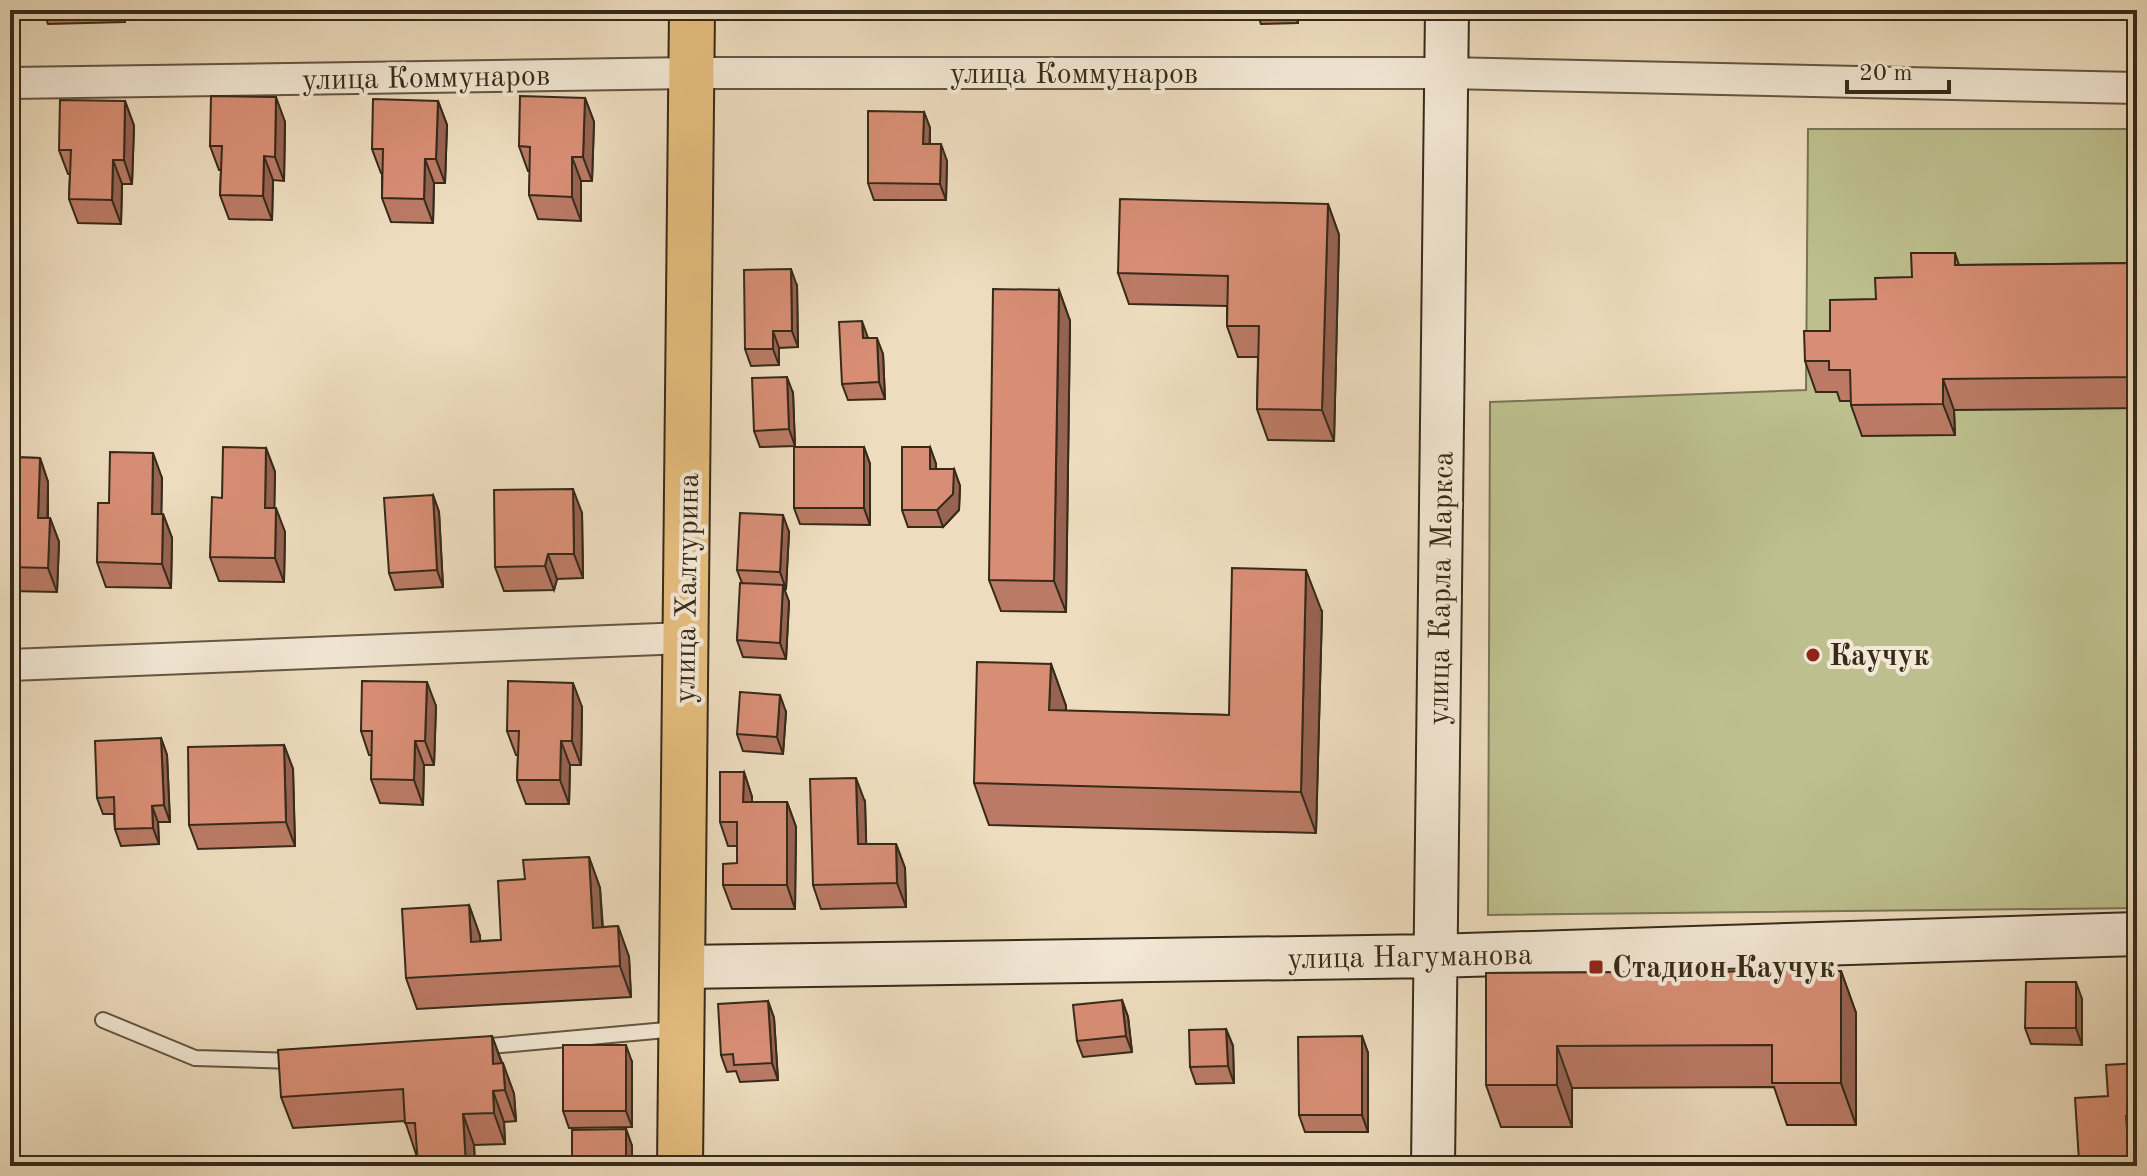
<svg xmlns="http://www.w3.org/2000/svg" width="2147" height="1176" viewBox="0 0 2147 1176" font-family="'Old Standard TT',serif">
<style>
.green{fill:#bdbf8e;stroke:#7a7454;stroke-width:2}
.lines{fill:none;stroke-linecap:round;stroke-linejoin:round}
.lane-casing{stroke:#645642;stroke-width:18}
.street-casing{stroke:#645642;stroke-width:34}
.secondary-casing{stroke:#362a19;stroke-width:46}
.primary-casing{stroke:#362a19;stroke-width:48}
.lane{stroke:#f3e8d5;stroke-width:14}
.street{stroke:#f3e8d5;stroke-width:30}
.secondary{stroke:#f3e8d5;stroke-width:42}
.primary{stroke:#e6be7f;stroke-width:44}
.wall{fill:#ba7a65;stroke:#362a19;stroke-width:2}
.shaded-wall{fill:#976352;stroke:#362a19;stroke-width:2}
.building{fill:#d88e75;stroke:#362a19;stroke-width:2}
.poi-dot{fill:#8f2418;stroke:#f3e8d5;stroke-width:3}
.labels{text-anchor:middle;stroke-width:8;stroke-linejoin:round;paint-order:stroke}
.street-label{font-size:30px;fill:#362a19;stroke:#f3e8d5}
.poi-label{font-size:30px;font-weight:bold;fill:#362a19;stroke:#f3e8d5;text-anchor:start}
</style>
<rect width="100%" height="100%" fill="#eddcbe"/>
<filter id="stains"><feTurbulence type="fractalNoise" baseFrequency=".0025" numOctaves="4"/><feColorMatrix values="0 0 0 0 .2 0 0 0 0 .09 0 0 0 0 .02 0 0 0 .5 -.17"/></filter>
<radialGradient id="worn" r=".72"><stop offset=".6" stop-color="#630" stop-opacity="0"/><stop offset="1" stop-color="#630" stop-opacity=".3"/></radialGradient>
<path class="green" d="M1808 129H2137V908L1488 915 1490 402 1806 390Z"/>
<g class="lines">
<g class="lane-casing">
<path id="lane" d="M103 1020 195 1058 295 1061
M479 1047 677 1029"/>
</g>
<g class="street-casing">
<path id="street" d="M10 83 691 73H1447L2137 88
M10 665 685 638"/>
</g>
<g class="secondary-casing">
<path id="secondary" d="M682 967 1434 956 2137 934
M1433 1166 1447 10"/>
</g>
<g class="primary-casing">
<path id="primary" d="M680 1166 692 10"/>
</g>
<use href="#lane" class="lane"/>
<use href="#street" class="street"/>
<use href="#secondary" class="secondary"/>
<use href="#primary" class="primary"/>
</g>
<path class="wall" d="M43 10H125V22L48 24Z
M1256 10H1298V23L1261 24Z
M585 98 594 122 592 181H581V221L538 219 529 195 530 171H528L519 146Z
M125 101 134 126 132 184H122L121 224 78 223 69 199 70 174H68L59 150Z
M438 101 447 125 445 183H434L433 223 391 222 382 198V173H381L372 149Z
M924 112 930 128V144L947 161 946 200H874L868 183Z
M285 122 284 181 273 180 272 220 229 219 220 195 221 170H219L210 146Z
M1328 204 1339 235 1334 441 1268 440 1257 409 1258 357H1238L1227 326V306L1129 304 1118 273Z
M1955 253 1959 265 2137 263V408L1954 410 1955 435 1862 436 1851 405V401H1840L1837 392H1816L1805 361 1830 331 1876 299Z
M797 286 798 347 779 348V365L751 366 745 349Z
M1059 290 1070 321 1066 612 1001 611 989 580Z
M868 338 883 354 885 399 848 400 842 384Z
M793 393 795 446 760 447 754 431Z
M864 447 870 464V525L800 524 794 508Z
M930 447 936 464V469H954L960 486 959 510 943 527H908L902 510Z
M266 448 275 472 274 508 285 532 284 582 219 581 210 557 222 498Z
M10 457 40 458 48 482V518H50L59 542 57 592 10 591Z
M162 478 161 514H163L172 538 171 588 106 587 97 562 109 503Z
M433 495 439 512 443 587 395 590 389 573Z
M582 513 583 578 557 579 554 590 504 591 495 567Z
M789 532 786 589H784L789 602 786 659 743 657 737 640 742 583 737 570Z
M1322 612 1316 833 989 825 974 783 1051 664 1066 706V711L1229 715Z
M436 706 434 765H424L423 805 380 803 371 779 372 755H369L361 731Z
M582 707 581 765H570L569 804H526L517 780 518 755H516L507 731Z
M786 712 783 754 743 751 737 734Z
M161 738 167 755 170 822H158L159 844 121 846 115 829 114 814H103L97 798Z
M284 745 293 769 295 846 198 849 189 825Z
M744 772 752 797V802H787L796 827 795 909H732L723 885 737 863V846H728L720 822Z
M865 802 866 844H896L905 868 906 907 821 909 813 885Z
M589 857 600 888 603 927 618 926 629 957 631 997 417 1009 406 978 469 905 480 936V941L501 940 525 879Z
M1841 971 1856 1013V1125H1787L1774 1087 1572 1088V1127H1501L1486 1085V973Z
M2082 999V1045L2031 1044 2025 1028Z
M1122 1000 1128 1017 1132 1052 1083 1057 1077 1041Z
M768 1001 774 1018 778 1080 740 1082 736 1071 727 1072 721 1055Z
M1226 1029 1233 1046 1234 1083 1196 1084 1190 1067Z
M492 1036 514 1094 516 1121 504 1122 505 1144 474 1145 475 1166H418L416 1154 405 1121 293 1128 281 1097Z
M1362 1036 1368 1053V1132H1305L1299 1115Z
M632 1062V1127L569 1128 563 1111Z
M2137 1063V1166H2081L2079 1161 2108 1096Z
M626 1129 632 1146V1166H572Z"/>
<path class="shaded-wall" d="M121 10H125V22Z
M1293 10H1298V23Z
M276 97 285 122 284 181 275 157Z
M585 98 594 122 592 181 583 157Z
M125 101 134 126 132 184 124 160Z
M438 101 447 125 445 183 436 159Z
M924 112 930 128 929 161 923 144Z
M941 144 947 161 946 200 940 184Z
M264 156 273 180 272 220 263 196Z
M572 157 581 181V221L572 197Z
M425 159 434 183 433 223 424 199Z
M113 160 122 184 121 224 112 200Z
M1328 204 1339 235 1334 441 1322 410Z
M791 269 797 286 798 347 792 331Z
M1059 290 1070 321 1066 612 1054 581Z
M862 321 868 338H863Z
M773 331 779 348V365L773 349Z
M877 338 883 354 885 399 879 382Z
M787 377 793 393 795 446 789 429Z
M1943 379 1954 410 1955 435 1943 404Z
M864 447 870 464V525L864 508Z
M930 447 936 464V486L930 469Z
M266 448 275 472 274 532 265 508Z
M153 453 162 478 161 538 152 514Z
M40 458 48 482 47 542 38 518Z
M954 469 960 486 959 510 943 527 937 510Z
M573 489 582 513 583 578 574 554Z
M433 495 439 512 443 587 437 570Z
M276 508 285 532 284 582 275 558Z
M163 514 172 538 171 588 162 564Z
M783 515 789 532 786 589 780 572Z
M50 518 59 542 57 592 48 568Z
M548 554 557 579 554 590 545 566Z
M1306 570 1322 612 1316 833 1301 792Z
M783 585 789 602 786 659 780 643Z
M1051 664 1066 706 1065 752 1049 710Z
M427 682 436 706 434 765 425 741Z
M573 683 582 707 581 765 572 741Z
M780 695 786 712 783 754 777 737Z
M161 738 167 755 170 822 164 805Z
M415 741 424 765 423 805 414 780Z
M561 741 570 765 569 804 560 780Z
M284 745 293 769 295 846 286 822Z
M744 772 752 797V826L743 802Z
M856 778 865 802 867 868 858 844Z
M787 802 796 827 795 909 787 885Z
M152 806 158 822 159 844 153 828Z
M896 844 905 868 906 907 897 883Z
M589 857 600 888 604 959 593 928Z
M469 905 480 936 482 973 471 942Z
M618 926 629 957 631 997 620 966Z
M1841 971 1856 1013V1125L1841 1083Z
M2076 982 2082 999V1045L2076 1028Z
M1122 1000 1128 1017 1132 1052 1126 1036Z
M768 1001 774 1018 778 1080 772 1063Z
M1226 1029 1233 1046 1234 1083 1228 1066Z
M492 1036 503 1067 493 1064Z
M1362 1036 1368 1053V1132L1362 1115Z
M626 1045 632 1062V1127L626 1111Z
M1557 1046 1572 1088V1127L1557 1085Z
M503 1063 514 1094 516 1121 505 1090Z
M493 1091 504 1122 505 1144 494 1113Z
M463 1114 474 1145 475 1166H466Z
M2126 1116 2135 1140H2128Z
M626 1129 632 1146V1166H627L626 1164Z"/>
<path class="building" d="M211 96 276 97 275 157 264 156 263 196 220 195 222 146H210Z
M520 96 585 98 583 157H572V197L529 195 530 147 519 146Z
M373 99 438 101 436 159H425L424 199 382 198 383 149H372Z
M60 100 125 101 124 160H113L112 200 69 199 71 150H59Z
M868 111 924 112 923 144H941L940 184 868 183Z
M1120 199 1328 204 1322 410 1257 409 1259 326H1227L1228 276 1118 273Z
M1911 253H1955V265L2137 263V377L1943 379V404L1851 405 1850 370H1829V361H1805L1804 331H1830V300L1876 299 1875 278 1912 277Z
M791 269 792 331H773V349H745L744 270Z
M993 289 1059 290 1054 581 989 580Z
M862 321 863 338H877L879 382 842 384 839 322Z
M787 377 789 429 754 431 752 378Z
M223 447 266 448 265 508H276L275 558 210 557 212 497 222 498Z
M794 447H864V508H794Z
M902 447H930V469H954L953 494 937 510H902Z
M110 452 153 453 152 514H163L162 564 97 562 98 503H109Z
M10 457 40 458 38 518H50L48 568 10 567Z
M573 489 574 554H548L545 566 495 567 494 490Z
M433 495 437 570 389 573 384 498Z
M740 513 783 515 780 572 737 570Z
M1232 568 1306 570 1301 792 974 783 977 662 1051 664 1049 710 1229 715Z
M740 583 783 585 780 643 737 640Z
M362 681 427 682 425 741H415L414 780 371 779 372 731H361Z
M508 681 573 683 572 741H561L560 780H517L519 731H507Z
M740 692 780 695 777 737 737 734Z
M161 738 164 805 152 806 153 828 115 829 114 797 97 798 95 741Z
M284 745 286 822 189 825 188 747Z
M720 772H744L743 802H787V885H723V864L737 863V822H720Z
M856 778 858 844H896L897 883 813 885 810 779Z
M589 857 593 928 618 926 620 966 406 978 402 909 469 905 471 942 501 940 498 881 525 879 523 860Z
M1841 971V1083H1772V1045L1557 1046V1085H1486V973Z
M2026 982H2076V1028H2025Z
M1122 1000 1126 1036 1077 1041 1073 1005Z
M768 1001 772 1063 734 1065 733 1054 721 1055 718 1004Z
M1226 1029 1228 1066 1190 1067 1189 1030Z
M492 1036 493 1064 503 1063 505 1090 493 1091 494 1113 463 1114 466 1166H418L415 1123H405L403 1089 281 1097 278 1050Z
M1362 1036V1115H1299L1298 1037Z
M563 1045H626V1111H563Z
M2137 1063V1116H2126L2128 1140 2137 1139V1157L2079 1161 2075 1098 2108 1096 2106 1065Z
M626 1129V1164H613V1166H572V1130Z"/>
<g class="poi-dot">
<circle cx="1813" cy="655" r="8"/>
<rect x="1588" y="959" width="16" height="16" rx="4"/>
</g>
<g class="labels">
<g class="street-label">
<text x="1074" y="83">улица Коммунаров</text>
<text transform="translate(426 77) rotate(-1)" y="10">улица Коммунаров</text>
<text transform="translate(686 588) rotate(-89)" y="10">улица Халтурина</text>
<text transform="translate(1440 588) rotate(-89)" y="10">улица Карла Маркса</text>
<text transform="translate(1410 956) rotate(-1)" y="10">улица Нагуманова</text>
</g>
<g class="poi-label">
<text x="1829" y="665">Каучук</text>
<text x="1612" y="977">Стадион Каучук</text>
</g>
</g>
<rect width="2147" height="1176" fill="none" stroke="#eddcbe" stroke-width="40"/>
<rect x="12" y="12" width="2123" height="1152" fill="none" stroke="#362a19" stroke-width="4"/>
<rect x="20" y="20" width="2107" height="1136" fill="none" stroke="#362a19" stroke-width="2"/>
<path d="M1847 80v12h102v-12" fill="none" stroke="#362a19" stroke-width="4"/>
<text x="1859" y="80" font-size="24" fill="#362a19" stroke="#f3e8d5" stroke-width="6" paint-order="stroke">20 m</text>
<rect width="100%" height="100%" filter="url(#stains)"/>
<rect width="100%" height="100%" fill="url(#worn)"/>
</svg>
